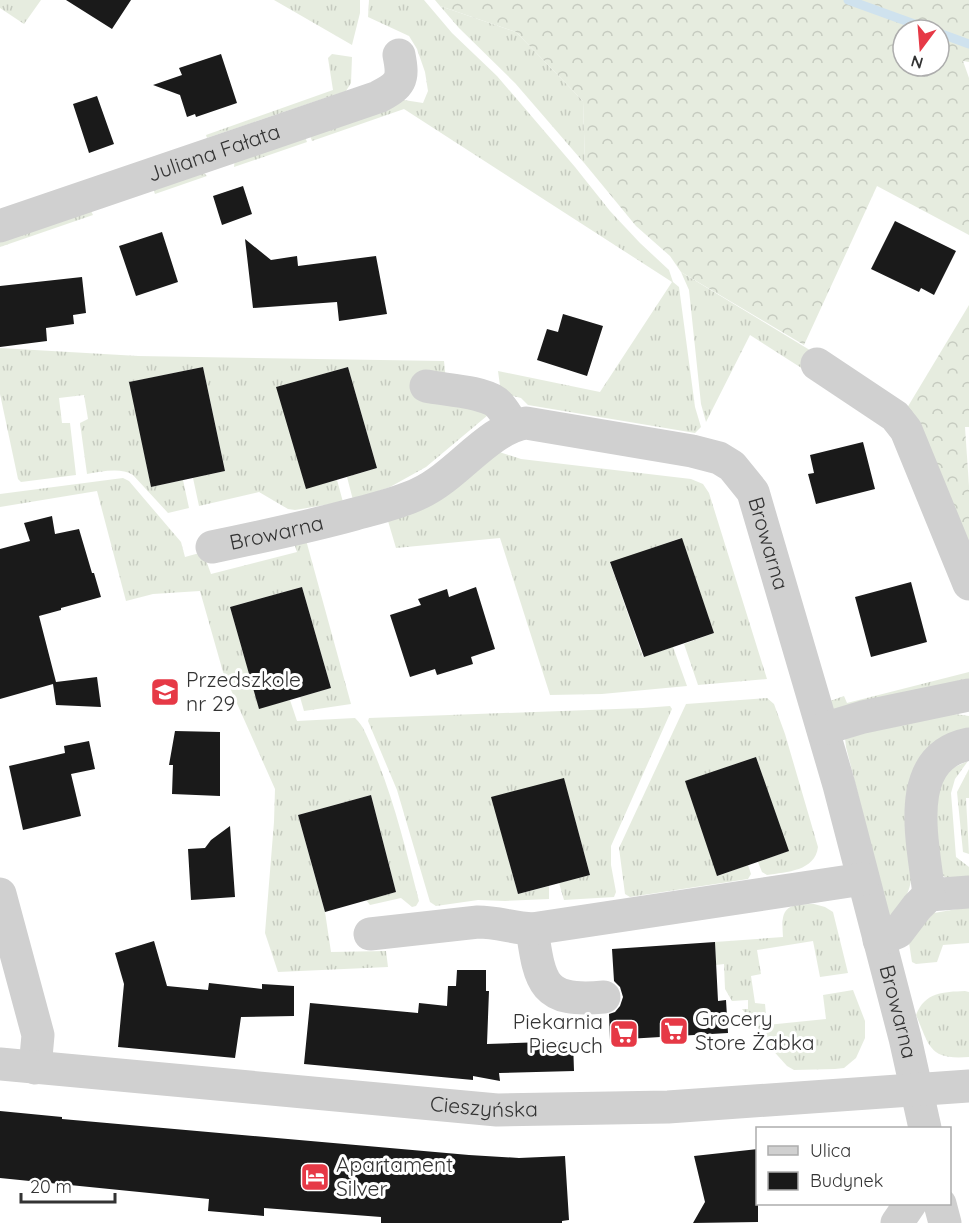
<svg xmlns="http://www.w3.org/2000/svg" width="969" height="1223" viewBox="0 0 969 1223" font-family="Quicksand,sans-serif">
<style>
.grass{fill:url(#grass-tufts)}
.forest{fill:url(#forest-crowns);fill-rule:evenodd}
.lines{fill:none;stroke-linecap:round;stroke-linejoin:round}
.stream{stroke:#cfe2ee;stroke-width:9}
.building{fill:#1a1a1a}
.minor{stroke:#d0d0d0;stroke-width:33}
.labels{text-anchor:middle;stroke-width:6;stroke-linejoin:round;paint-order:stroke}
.street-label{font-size:21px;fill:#333;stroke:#fff}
.poi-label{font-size:21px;fill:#333;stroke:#fff;text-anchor:start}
</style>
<defs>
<pattern id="grass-tufts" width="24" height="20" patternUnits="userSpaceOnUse" patternTransform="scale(1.5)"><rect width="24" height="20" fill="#e6ecdf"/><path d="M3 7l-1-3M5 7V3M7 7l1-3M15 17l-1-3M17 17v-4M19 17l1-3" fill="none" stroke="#c6cbc0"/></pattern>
<pattern id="forest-crowns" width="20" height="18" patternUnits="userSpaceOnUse" patternTransform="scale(1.5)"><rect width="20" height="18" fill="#e6ecdf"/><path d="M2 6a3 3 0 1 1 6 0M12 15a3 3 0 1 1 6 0" fill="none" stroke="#c6cbc0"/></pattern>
</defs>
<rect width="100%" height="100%" fill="#fff"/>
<path class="grass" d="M0 0H41L24 24 0 8Z
M274 0H360V13L352 45Z
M369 0H424L452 33 497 76 575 167 610 211 640 243 669 270 673 282 679 287 695 407 701 427 695 433 528 405 521 398 501 393 498 371 600 392 672 282 404 109 312 141 309 133 404 100 423 103 428 91 425 72 417 49 409 36 368 17Z
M440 6 516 32 583 101 585 164 515 83 459 28Z
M332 54 352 57 351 83 346 91 207 138 206 135 333 90 328 58Z
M304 134 307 142 234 167 235 158Z
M200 169 207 176 155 194 152 186Z
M89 207 93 215 0 247V236Z
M681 272 813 352 803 369 750 335 706 422 701 404 689 290Z
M0 348 138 356 444 361 446 381 453 399 488 415 426 467 390 487 353 500 347 477 377 468 348 367 277 387 306 488 337 480 343 502 295 510 288 509 259 492 199 506 193 478 225 471 203 367 130 382 151 487 183 480 189 508 168 513 133 475C120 467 101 472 87 474L80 423 88 419 84 395 59 398 62 423H70L76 475 21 482 18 479 0 394Z
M496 451 521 459 691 479 703 484 709 493 767 679 698 685 684 644 714 633 681 538 610 563 643 657 673 647 687 686 602 694 550 695 500 538 396 548 388 521Z
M123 478 129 481 181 542 185 557 203 552 211 574 297 552 294 543 306 540 351 704 304 711 300 697 331 688 302 587 230 607 259 708 290 700 297 721 355 718C364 726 368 739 373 750 394 799 406 850 419 901L416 906 412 907 401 898 370 905 366 900 396 892 371 795 298 815 325 912 331 952 386 951 388 967 278 972 265 933 274 822 275 789 223 672 200 591 153 594 126 601 97 491 0 507V494Z
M969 672V686L834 711 830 701 844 696 847 703Z
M767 698 774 704 785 734 818 847C815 871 787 872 767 875L762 872 758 862 788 851 756 757 686 781 718 876 748 865 751 874 748 879 630 897 625 894 619 848 686 704Z
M670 706 672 709 611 846V865L616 892 614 897 564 900 559 883 590 875 564 779 492 798 518 894 549 886V899L505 901 478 900 436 906 430 902 397 790 368 721 369 718 643 708Z
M955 714 969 716V735C939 748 919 749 909 783L912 873C910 894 904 902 889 917L846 747 845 738 849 733Z
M968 761 955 779 951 793 956 857 969 867V886L950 881 941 874 932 809 946 771Z
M969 769V798H966L969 854 963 852 957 792Z
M814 904 825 907 833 912 848 973 820 977 813 941 757 950 761 974 751 976 755 1003 765 1004 767 1025 826 1019 823 995 853 990 865 1021V1038L856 1058 844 1068 835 1069 794 1070 787 1066 769 1046 767 1039 742 1009H748V1000L732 1001 725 989 724 964 716 965 715 942 783 937C781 909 784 904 814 904Z
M969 907V943L943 945 937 962 916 964 912 962 909 943 915 932 934 913Z
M965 991 969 992V1057C930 1060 930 1048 916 1015 925 992 943 992 965 991Z"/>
<path class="forest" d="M435 0H969V62L963 61 969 78V235L877 186 804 345 681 272 670 256 636 226 585 164 583 101 516 32 440 6ZM903 30H939V66H903Z
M969 305V427H965L969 486V565L904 413Z"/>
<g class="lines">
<path class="stream" d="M848 0 931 30
M939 33 969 44"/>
</g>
<path class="building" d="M66 0H131L112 29Z
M221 54 237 103 196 117 195 114 187 117 180 95 153 85 182 75 179 68Z
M97 96 114 144 89 153 73 104Z
M243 186 252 214 222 225 213 196Z
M895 221 956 251 934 295 921 288 919 292 871 269Z
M162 232 178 282 136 296 119 246Z
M245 239 271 260 297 256 298 266 376 256 387 314 339 321 337 302 253 308Z
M82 277 86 313 73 315 74 324 46 328 47 341 0 347V286Z
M563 314 603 326 587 376 537 360 547 329 558 332Z
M203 367 225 471 151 487 129 382Z
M348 367 377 468 306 489 276 387Z
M863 442 875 489 816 504 808 474 814 473 810 455Z
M52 516 55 534 79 529 92 573H94L101 597 61 608V610L39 616 56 682 97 677 101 707 56 705 53 684 0 699V549L30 541 24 523Z
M682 538 714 633 644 657 610 562Z
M911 582 927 642 871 657 855 597Z
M302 587 331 688 259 709 230 607Z
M476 587 495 649 471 657 473 664 437 675 435 669 410 677 390 615 421 605 418 599 447 589 449 597Z
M175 731 220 732V796L172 794 173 765H169Z
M89 741 95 769 71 774 81 816 23 830 9 766 65 753 64 746Z
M756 757 789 851 717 876 685 781Z
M564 778 590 875 518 894 491 797Z
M371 795 396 892 325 912 298 815Z
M230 826 235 897 191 900 188 849 205 848 211 840Z
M154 941 167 986 208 990 209 983 262 989V984L294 986V1016L241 1017 235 1058 118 1047 124 984 115 953Z
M715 942 718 1001 726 1000 728 1033 610 1040 609 1014 615 1012 620 1006 623 997 620 987 614 981 612 949Z
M457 970H486V991H489L487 1044 573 1041 574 1071 499 1073 500 1081 473 1076V1080L304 1064 310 1003 418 1013 419 1003 447 1006 448 986H456Z
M0 1111 62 1117V1119L469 1155 519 1158 565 1156 569 1220 562 1221V1223H381V1217L264 1208V1216L208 1211 209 1199 0 1178Z
M758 1149V1222L693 1223 705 1202 694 1156Z"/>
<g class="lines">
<g class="minor">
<path id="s1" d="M0 226 378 97C401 85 404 80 399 55"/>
<path d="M817 364 895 416 906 430 969 584"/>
<path d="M426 386C445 390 480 391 496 402 503 408 508 418 513 425"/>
<path id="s2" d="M212 547C260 537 308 527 355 514 377 508 400 503 420 493 457 476 488 429 526 423L692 451 719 458 732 466 753 492 839 785 905 1038 925 1128"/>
<path d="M823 729 863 717 969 695"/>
<path d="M969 744C900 758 924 845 929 895L969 892"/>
<path d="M0 894 38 1035 35 1068"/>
<path d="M532 929C540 984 543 1003 604 997"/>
<path d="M370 934 478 922C497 922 513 928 532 929L863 879"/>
<path d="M879 940 898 932 917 907 929 895"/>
<path id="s3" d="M0 1064 497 1110 668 1107 969 1086"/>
<path d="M940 1204 945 1223"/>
<path d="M897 1223 910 1204"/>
</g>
</g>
<defs>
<g id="school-square" transform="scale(1.5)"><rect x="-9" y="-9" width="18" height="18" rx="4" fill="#e63946" stroke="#fff"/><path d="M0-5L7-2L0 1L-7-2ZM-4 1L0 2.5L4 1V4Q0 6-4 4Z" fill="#fff"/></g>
<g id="supermarket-square" transform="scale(1.5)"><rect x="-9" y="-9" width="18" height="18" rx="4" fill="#e63946" stroke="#fff"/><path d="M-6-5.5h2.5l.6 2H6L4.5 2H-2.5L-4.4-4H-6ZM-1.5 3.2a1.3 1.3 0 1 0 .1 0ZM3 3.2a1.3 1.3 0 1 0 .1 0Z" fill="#fff"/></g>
<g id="hotel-square" transform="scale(1.5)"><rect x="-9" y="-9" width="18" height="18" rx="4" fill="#e63946" stroke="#fff"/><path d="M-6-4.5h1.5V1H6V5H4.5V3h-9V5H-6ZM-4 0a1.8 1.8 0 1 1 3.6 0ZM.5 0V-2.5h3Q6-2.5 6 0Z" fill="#fff"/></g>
</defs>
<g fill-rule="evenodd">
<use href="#school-square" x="165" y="692"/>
<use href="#supermarket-square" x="674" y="1031"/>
<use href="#supermarket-square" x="624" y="1034"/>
<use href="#hotel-square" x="315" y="1177"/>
</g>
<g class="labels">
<g class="street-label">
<text dy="7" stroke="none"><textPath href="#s1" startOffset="226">Juliana Fałata</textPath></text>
<text dy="7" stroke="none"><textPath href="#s2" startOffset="66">Browarna</textPath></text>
<text dy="7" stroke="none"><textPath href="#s2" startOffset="642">Browarna</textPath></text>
<text dy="7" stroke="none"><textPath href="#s2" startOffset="1128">Browarna</textPath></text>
<text dy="7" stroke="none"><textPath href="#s3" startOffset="486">Cieszyńska</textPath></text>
</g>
<g class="poi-label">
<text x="186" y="687">Przedszkole<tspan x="186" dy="24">nr 29</tspan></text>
<text x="695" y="1026">Grocery<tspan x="695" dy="24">Store Żabka</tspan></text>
<text x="603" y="1029" text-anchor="end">Piekarnia<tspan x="603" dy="24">Piecuch</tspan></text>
<text x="336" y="1172">Apartament<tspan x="336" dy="24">Silver</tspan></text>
</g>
</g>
<rect x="756" y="1127" width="195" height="78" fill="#ffffff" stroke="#adadad" stroke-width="1.5"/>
<rect x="768" y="1146" width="30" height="9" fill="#d0d0d0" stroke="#adadad" stroke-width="1.5"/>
<text x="810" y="1157" font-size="18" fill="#333333">Ulica</text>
<rect x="768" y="1172" width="30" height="18" fill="#1a1a1a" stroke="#adadad" stroke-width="1.5"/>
<text x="810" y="1187" font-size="18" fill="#333333">Budynek</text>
<g transform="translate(921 48) rotate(196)"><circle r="28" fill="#ffffff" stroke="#adadad" stroke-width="1.5"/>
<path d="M0-4.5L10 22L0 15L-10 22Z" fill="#e63946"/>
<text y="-9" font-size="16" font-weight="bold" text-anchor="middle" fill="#333333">N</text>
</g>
<path d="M21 1193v9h94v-9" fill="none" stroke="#333333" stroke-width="3"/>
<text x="30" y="1193" font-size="18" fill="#333333" stroke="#ffffff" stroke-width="4.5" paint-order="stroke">20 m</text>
</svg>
